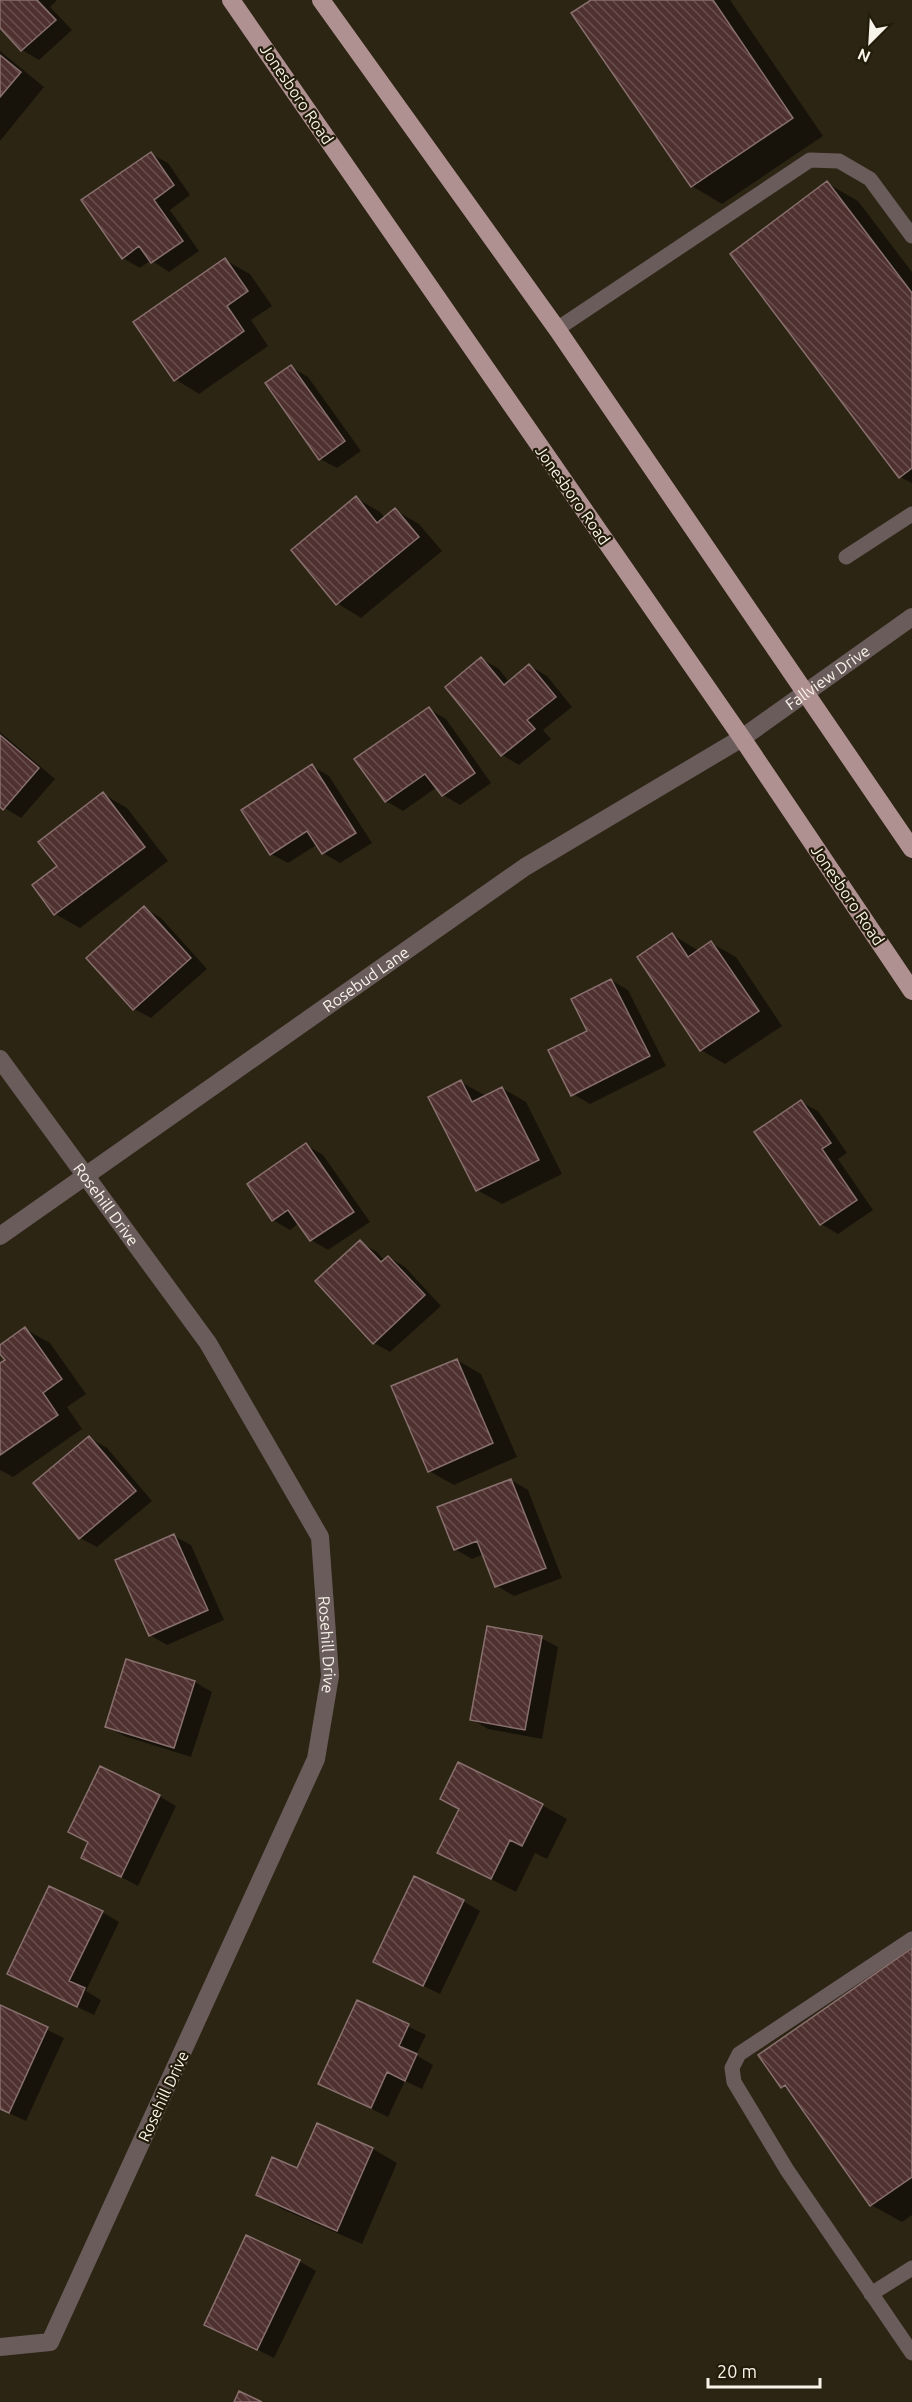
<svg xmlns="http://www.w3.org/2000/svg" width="912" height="2402" viewBox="0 0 912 2402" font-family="Ubuntu,sans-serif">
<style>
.shadow{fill:#0007}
.building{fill:url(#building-back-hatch);stroke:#88706e;stroke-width:1.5}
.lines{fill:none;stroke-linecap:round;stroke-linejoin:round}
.lane{stroke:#6b5c5c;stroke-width:15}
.street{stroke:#6b5c5c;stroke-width:18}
.primary{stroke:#b09192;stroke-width:18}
.labels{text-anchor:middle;stroke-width:4.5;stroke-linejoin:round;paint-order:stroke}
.street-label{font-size:16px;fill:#f9f4e9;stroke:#231c0b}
</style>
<defs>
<pattern id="building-back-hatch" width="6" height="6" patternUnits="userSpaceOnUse" patternTransform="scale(1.5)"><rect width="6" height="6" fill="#4f3130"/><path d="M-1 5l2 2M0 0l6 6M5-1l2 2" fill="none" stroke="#694f4e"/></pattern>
</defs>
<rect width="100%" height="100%" fill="#2d2514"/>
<path class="shadow" d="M0 0H57L50 7 72 30 39 60 22 50 0 26Z
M594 0H730L823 136 722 204 692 186Z
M0 51 44 87 0 141Z
M151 154 168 163 190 195 170 210 199 251 169 272 151 260 140 268 123 258Z
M827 183 858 201 912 272V483L900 477Z
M225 260 250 274 272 306 251 320 268 346 199 394 175 379Z
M291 367 308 377 361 451 337 468 320 459Z
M356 498 380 512 385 518 395 510 419 524 442 551 361 618 337 603Z
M482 659 499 669 509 682 530 666 547 676 572 707 543 730 551 739 519 765 502 755Z
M429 709 446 719 491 783 460 805 443 795 437 787 403 811 386 801Z
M0 732 55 779 21 818 0 805Z
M312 766 329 776 372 843 340 863 323 853 318 844 288 863 271 854Z
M103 794 127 808 168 861 80 928 55 914 34 886 59 867Z
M144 908 161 918 207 969 151 1018 134 1009Z
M673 935 699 951 711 943 736 957 782 1026 725 1064 701 1050Z
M611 980 628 990 666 1066 590 1104 573 1094Z
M461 1082 486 1096 502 1088 526 1102 562 1174 502 1204 477 1190Z
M801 1102 818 1111 847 1153 838 1159 873 1210 838 1234 821 1224Z
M306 1145 323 1155 370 1222 328 1250 311 1240 299 1223 290 1230 273 1220Z
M360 1242 377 1252 385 1261 388 1257 405 1267 441 1306 390 1352 374 1343Z
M25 1329 50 1343 86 1394 67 1407 82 1429 13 1477 0 1470V1365L7 1360 0 1351V1347Z
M457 1360 481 1374 517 1457 454 1485 429 1471Z
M90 1438 107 1448 152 1501 97 1547 80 1538Z
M511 1480 528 1490 562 1578 514 1596 497 1586 484 1554 472 1559 455 1549Z
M174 1536 191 1545 224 1620 167 1645 150 1635Z
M541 1638 558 1647 542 1739 488 1729 471 1719Z
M127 1661 195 1682 212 1692 191 1757 124 1736 107 1726Z
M159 1796 176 1806 138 1886 83 1857Z
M542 1805 567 1819 547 1859 535 1853 516 1892 439 1852Z
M463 1901 480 1911 440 1994 375 1962Z
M102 1912 119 1922 86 1991 101 2000 94 2015 26 1983Z
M912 1950V2215L902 2222 871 2205 791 2092 782 2086Z
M358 2002 426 2035 416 2055 433 2065 422 2089 405 2081 388 2117 320 2084Z
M0 2007 64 2038 26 2121 0 2109Z
M317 2125 373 2149 397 2163 362 2244 282 2209 258 2195 298 2170Z
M299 2261 316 2271 274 2358 206 2324Z"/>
<path class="building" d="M0 0H37L56 20 21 51 0 28Z
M591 0H713L793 118 691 187 571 13Z
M0 55 21 72 0 97Z
M151 152 174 185 154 200 183 241 151 263 139 246 122 259 81 200Z
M827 181 912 293V468L899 478 730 254Z
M225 258 248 291 227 306 244 331 174 381 133 322Z
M291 365 345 441 319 460 265 383Z
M356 496 377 523 395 508 419 537 336 605 291 550Z
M481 657 504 685 529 664 556 697 527 720 535 729 501 756 445 687Z
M429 707 475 773 442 796 425 774 385 802 354 759Z
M0 735 39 768 3 810 0 807Z
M312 764 356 833 322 854 307 831 270 855 241 810Z
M103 792 145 847 54 915 32 885 57 866 38 842Z
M144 906 191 958 133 1010 86 958Z
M672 933 688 957 711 941 759 1011 700 1051 637 957Z
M611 979 650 1056 571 1096 548 1050 587 1031 571 999Z
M461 1080 472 1102 502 1087 539 1160 476 1191 428 1097Z
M801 1100 831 1143 822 1149 857 1200 820 1225 754 1132Z
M306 1143 354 1212 310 1241 288 1210 272 1221 247 1184Z
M360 1240 381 1262 388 1256 425 1295 373 1344 315 1281Z
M25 1327 62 1379 43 1393 58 1415 0 1455V1363L5 1360 0 1354V1345Z
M457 1359 493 1443 428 1472 391 1386Z
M89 1436 136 1491 79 1539 33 1483Z
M511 1479 546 1568 495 1587 477 1541 454 1550 437 1507Z
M174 1534 208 1610 149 1636 115 1560Z
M487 1626 542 1636 525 1730 470 1720Z
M126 1659 195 1681 174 1748 105 1727Z
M458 1762 543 1804 522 1846 510 1840 491 1879 437 1853 459 1809 440 1799Z
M100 1766 160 1795 121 1877 81 1858 88 1842 68 1832Z
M414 1876 464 1900 423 1986 373 1962Z
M49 1886 103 1911 69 1981 85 1988 77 2007 7 1974Z
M912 1948V2177L870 2206 785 2085 781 2088 758 2055Z
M357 2000 409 2024 399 2046 417 2054 405 2081 387 2072 371 2108 318 2084Z
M0 2005 48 2027 9 2113 0 2109Z
M317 2123 373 2148 337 2231 256 2195 272 2157 297 2168Z
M246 2235 300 2260 257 2350 204 2325Z
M239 2391 262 2402H234Z"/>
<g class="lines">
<path class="lane" d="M557 329 810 160 839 161 870 179 912 236
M846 557 912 514
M912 1939 739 2054 732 2068 734 2082 787 2170 912 2353
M871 2294 912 2268"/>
<g class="street">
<path id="s1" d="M0 1059 208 1343 320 1537 330 1676 316 1759 50 2342 0 2347"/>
<path id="s2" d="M0 1236 525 867 742 738 912 617"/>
</g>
<path class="primary" d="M231 0 742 738 912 991
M321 0 557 329 912 849"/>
</g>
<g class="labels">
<g class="street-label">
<text transform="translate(297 94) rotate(56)" y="6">Jonesboro Road</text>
<text transform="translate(573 495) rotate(55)" y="6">Jonesboro Road</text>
<text dy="6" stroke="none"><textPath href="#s2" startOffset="999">Fallview Drive</textPath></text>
<text transform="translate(848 895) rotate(56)" y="6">Jonesboro Road</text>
<text dy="6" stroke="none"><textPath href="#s2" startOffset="447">Rosebud Lane</textPath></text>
<text dy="6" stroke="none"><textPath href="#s1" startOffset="180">Rosehill Drive</textPath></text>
<text dy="6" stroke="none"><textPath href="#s1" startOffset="684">Rosehill Drive</textPath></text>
<text transform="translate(163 2096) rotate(-65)" y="6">Rosehill Drive</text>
</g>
</g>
<g transform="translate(870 42) rotate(204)" stroke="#231c0b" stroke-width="4.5" paint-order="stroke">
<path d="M0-4.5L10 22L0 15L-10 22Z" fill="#f9f4e9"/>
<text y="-9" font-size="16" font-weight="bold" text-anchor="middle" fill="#f9f4e9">N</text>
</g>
<path d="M708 2378v9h112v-9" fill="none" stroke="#f9f4e9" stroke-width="3"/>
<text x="717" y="2378" font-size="18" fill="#f9f4e9" stroke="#231c0b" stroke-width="4.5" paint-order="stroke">20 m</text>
</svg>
